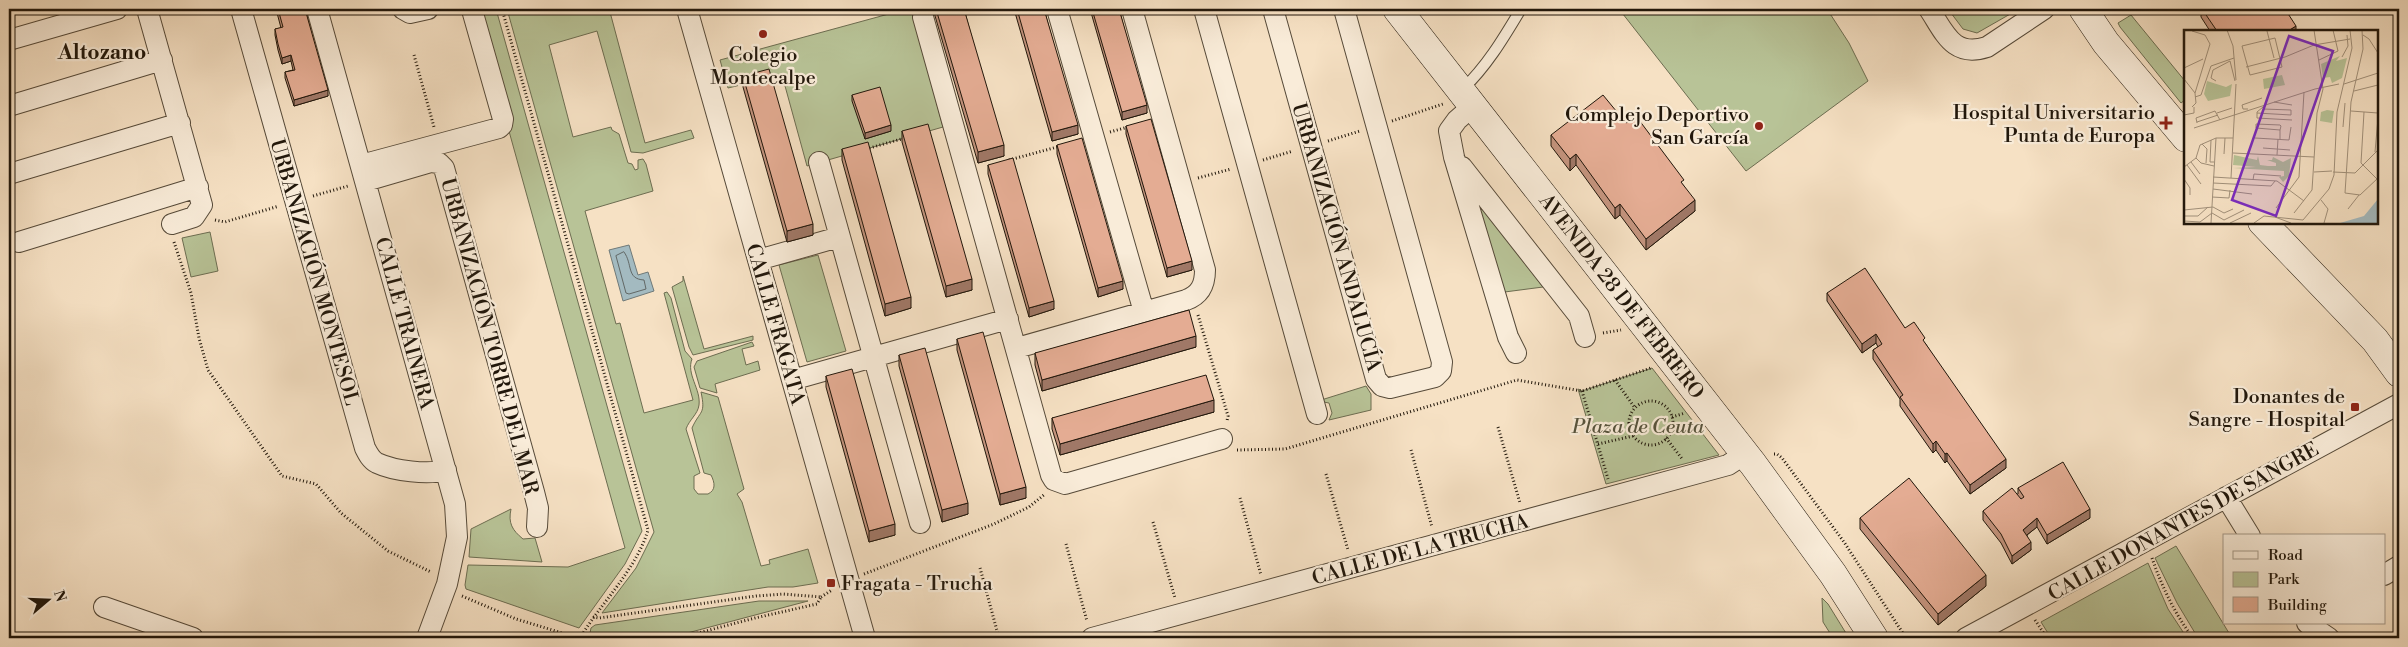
<svg xmlns="http://www.w3.org/2000/svg" width="2408" height="647" viewBox="0 0 2408 647" font-family="'Libre Bodoni',serif">
<style>
.green{fill:#b8c397;stroke:#6c6d51}
.water{fill:#a3bac0;stroke:#6f7978}
.lines{fill:none;stroke-linecap:round;stroke-linejoin:round}
.shore{stroke:#626866;stroke-width:1}
.lane-casing{stroke:#564a39;stroke-width:12}
.street-casing{stroke:#564a39;stroke-width:22}
.secondary-casing{stroke:#21170b;stroke-width:29}
.path{stroke:#21170b;stroke-width:3;stroke-dasharray:1 2.5;stroke-linecap:butt}
.lane{stroke:#f9ecd9;stroke-width:10}
.street{stroke:#f9ecd9;stroke-width:20}
.secondary{stroke:#f9ecd9;stroke-width:28}
.wall{fill:#c4947e;stroke:#21170b}
.shaded-wall{fill:#a07867;stroke:#21170b}
.building{fill:#e4ac93;stroke:#21170b}
.poi-dot{fill:#8f2418;stroke:#f9ecd9;stroke-width:2}
.labels{text-anchor:middle;stroke-width:4.5;stroke-linejoin:round;paint-order:stroke}
.poi-label{font-size:20px;fill:#21170b;stroke:#f9ecd9;text-anchor:end}
.street-label{font-size:20px;fill:#21170b;stroke:#f9ecd9}
.park-label{font-size:20px;font-style:italic;fill:#56533c;stroke:#f9ecd9}
.neighbourhood-label{font-size:21px;font-weight:bold;fill:#21170b;stroke:#f9ecd9}
.inset-road{fill:none;stroke:#a1907a;stroke-width:1}
.view{fill:#7b2cbf;fill-opacity:0.15;stroke:#7b2cbf;stroke-width:2.5}
.inset-edge{fill:none;stroke:#21170b;stroke-width:2.5}
</style>
<rect width="100%" height="100%" fill="#f6e1c4"/>
<filter id="stains"><feTurbulence type="fractalNoise" baseFrequency=".004" numOctaves="4"/><feColorMatrix values="0 0 0 0 .2 0 0 0 0 .09 0 0 0 0 .02 0 0 0 .5 -.17"/></filter>
<radialGradient id="worn" r=".72"><stop offset=".6" stop-color="#630" stop-opacity="0"/><stop offset="1" stop-color="#630" stop-opacity=".3"/></radialGradient>
<path class="green" d="M475 9H496L642 531 625 564 579 628 466 589 465 585 468 565 568 567 625 548Z
M507 9H622L610 12 645 143 691 130 694 138 643 153 631 152 597 31 549 45 573 137 611 127 612 130 619 134 628 163 632 164 635 170 638 169V160L643 159 646 164 653 191 585 211 616 324 620 323 644 413 693 400 664 293 667 292 671 298 685 351 692 359C686 374 701 389 699 405 698 414 689 420 686 429L700 473 694 476V489L698 494H708C716 490 715 483 711 475L704 473 692 428C700 410 706 415 701 392L718 397 744 489 737 494 742 502 761 566 770 564 769 560 808 549 818 583 793 587H768L602 613 636 568 654 532Z
M907 9H912L943 127 807 166 782 75 728 88 720 60Z
M1619 9H1827L1849 43 1868 81 1746 171Z
M1948 9H2019L1977 33 1963 29Z
M2131 15 2185 81V100L2181 103 2120 27 2118 23Z
M1477 201 1543 287 1497 293Z
M210 232 218 271 191 277 182 238Z
M818 255 846 351 807 362 779 265Z
M683 276 704 349 753 336V340L693 355 689 347 672 287 683 281Z
M752 342 754 346 742 349 746 365 758 361 760 370 715 384 717 393 700 388 694 367 697 361Z
M1652 368 1719 455 1606 484 1578 389 1582 391Z
M1366 386 1371 394V410L1329 420 1332 413 1329 403 1318 401Z
M511 509C508 523 512 530 523 539L535 538 542 562 469 557 471 529Z
M2176 546 2232 638H2198L2177 603 2155 558Z
M2148 563 2168 609 2187 638H2051L2041 622Z
M1822 598 1828 604 1849 638H1833L1823 622Z
M759 601H808L676 636 669 634 667 638H589L591 628 595 625Z"/>
<path class="water" d="M629 245 638 275 648 272 654 291 623 301 609 250Z"/>
<g class="lines">
<path class="shore" d="M624 252C633 264 626 279 644 280L646 289 629 294 626 293 616 256Z"/>
<g class="lane-casing">
<path id="lane" d="M1462 90C1487 66 1503 39 1521 9"/>
</g>
<g class="street-casing">
<path id="street" d="M147 9 202 205 194 217 172 224
M241 9 365 448C368 454 371 460 377 463 394 471 428 475 446 470
M317 9 455 504 457 537 447 584 427 638
M403 9 410 13 428 9
M687 9 865 638
M1057 9 1144 312
M1204 9 1317 414
M1273 9 1376 379 1382 386 1390 388 1435 377 1441 371 1442 362 1344 9
M1929 9C1945 33 1953 58 1987 47L2044 9
M923 17 1051 475 1054 480 1065 484 1222 439
M9 40 117 9
M9 106 162 60
M1473 106 1457 120 1449 131 1454 157 1508 337 1516 353
M819 162 920 523
M361 165 499 128 502 125 503 119 472 10
M1462 167 1579 316 1585 337
M9 174 180 123
M366 181 431 162 439 163 444 168 534 492 538 508 537 527
M19 242 198 187
M758 260 839 237
M1017 348 1186 300C1200 295 1205 285 1205 270L1132 9
M792 380 1008 319
M2226 497 2250 536
M2384 575 2399 566
M104 607 193 638
M2307 623 2329 638
M1092 638 1728 465 1745 454
M1966 638 2399 404"/>
</g>
<g class="secondary-casing">
<path id="secondary" d="M1397 9 1753 464 1833 574 1874 638
M2083 9 2106 43 2186 138
M2262 222 2375 340 2399 373"/>
</g>
<path class="path" d="M502 9 648 530C636 570 601 603 580 638
M414 55 434 127
M1392 121 1443 104
M1110 132 1128 127
M1328 141 1360 131
M866 149 905 138
M1009 160 1061 146
M1263 160 1293 151
M1198 178 1231 169
M313 196 348 186
M9 212 13 225
M215 220 225 222 279 206
M174 242 191 293 199 338 208 370 282 476 316 484 341 513 388 551 431 572
M1198 315 1228 416 1227 421
M1603 333 1621 330
M1615 380 1635 408
M1582 391 1608 479
M1629 423a22 22 0 1 1 44 0a22 22 0 1 1-44 0Z
M1672 417 1685 413
M1498 427 1520 503
M1666 438 1683 460
M1598 444 1633 436
M1237 450 1285 449 1517 380 1582 391 1651 368
M1411 450 1432 527
M1774 454H1777L1782 458 1844 542 1906 638
M1326 474 1348 550
M1240 498 1261 575
M1153 522 1175 598
M1066 544 1087 621
M2152 558C2162 587 2175 614 2193 638
M980 568 999 638
M864 574 994 524 1029 507 1045 494
M462 596 516 619 579 638
M821 597 832 590
M593 617 599 618 756 596 783 594 821 597 817 604 755 618 679 638
M2035 620 2047 638"/>
<use href="#lane" class="lane"/>
<use href="#street" class="street"/>
<use href="#secondary" class="secondary"/>
</g>
<path class="wall" d="M276 9H305L328 96 294 106 285 78V72L293 70 291 61 282 64 278 50 275 35V29L281 28Z
M933 9H964L1004 156 978 163Z
M1014 9H1044L1078 134 1052 141Z
M1090 9H1119L1147 113 1122 120Z
M2195 9H2285L2296 31H2210L2201 17V11L2197 12Z
M743 76 813 235 787 242 743 87Z
M852 95 891 131 865 139 852 101Z
M1626 123 1684 186 1695 211 1646 250 1620 215 1615 219 1576 165 1570 171 1551 146V135Z
M1126 126 1192 270 1167 277 1126 134Z
M902 131 972 290 946 297 902 142Z
M1057 145 1123 289 1098 297 1057 154Z
M842 149 911 308 885 316 842 160Z
M988 165 1054 309 1029 317 988 174Z
M1827 293 1905 328 1925 343 2006 468 1970 494 1947 461 1945 463 1936 450 1933 453 1900 406V399L1873 359V350L1878 347 1876 343 1862 353 1827 301Z
M957 339 1026 498 1000 505 957 350Z
M1196 347 1042 391 1035 365V353Z
M899 355 968 514 942 522 899 366Z
M826 376 895 535 869 542 826 387Z
M1214 412 1060 455 1052 429V418Z
M2018 488 2090 518 2047 544 2037 527 2027 535 2031 550 2012 564 2001 543 1983 520V511L2018 494Z
M1860 518 1986 586 1938 625 1860 529Z"/>
<path class="shaded-wall" d="M2197 9H2201V11L2197 12Z
M2296 26V31H2288Z
M291 55V61L282 64V58Z
M328 90V96L294 106V100Z
M1147 105V113L1122 120V112Z
M891 125V131L865 139V133Z
M1078 125V134L1052 141V132Z
M1004 145V156L978 163V152Z
M1576 154V165L1570 171V159Z
M1695 200V211L1646 250V239Z
M1620 204V215L1615 219V208Z
M813 224V235L787 242V231Z
M1192 261V270L1167 277V268Z
M972 279V290L946 297V286Z
M1123 281V289L1098 297V288Z
M911 297V308L885 316V304Z
M1054 301V309L1029 317V308Z
M1876 334V343L1862 353V344Z
M1196 336V347L1042 391V380Z
M1214 400V412L1060 455V444Z
M1936 441V450L1933 453V444Z
M1947 453V461L1945 463V454Z
M2006 459V468L1970 494V485Z
M1026 487V498L1000 505V494Z
M968 503V514L942 522V510Z
M2090 509V518L2047 544V535Z
M2037 518V527L2023 538V530Z
M895 524V535L869 542V531Z
M2031 542V550L2012 564V556Z
M1986 575V586L1938 625V614Z"/>
<path class="building" d="M278 9H305L328 90 294 100 285 72 295 70 291 55 282 58 278 44 275 29 283 27Z
M936 9H964L1004 145 978 152Z
M1017 9H1044L1078 125 1052 132Z
M1092 9H1119L1147 105 1122 112Z
M2202 9H2285L2296 26 2288 31H2217Z
M769 69 813 224 787 231 743 76Z
M880 87 891 125 865 133 852 95Z
M1603 95 1626 123 1636 116 1684 180 1681 182 1695 200 1646 239 1620 204 1615 208 1576 154 1570 159 1551 135Z
M1151 119 1192 261 1167 268 1126 126Z
M928 124 972 279 946 286 902 131Z
M1082 138 1123 281 1098 288 1057 145Z
M868 142 911 297 885 304 842 149Z
M1013 158 1054 301 1029 308 988 165Z
M1865 268 1905 328 1914 322 1925 338 1923 340 2006 459 1970 485 1947 453 1945 454 1936 441 1933 444 1900 397 1903 395 1873 350 1882 344 1876 334 1862 344 1827 293Z
M1189 310 1196 336 1042 380 1035 353Z
M983 332 1026 487 1000 494 957 339Z
M925 348 968 503 942 510 899 355Z
M852 369 895 524 869 531 826 376Z
M1206 375 1214 400 1060 444 1052 418Z
M2063 462 2090 509 2047 535 2037 518 2023 530 2031 542 2012 556 2001 534 1983 511 2012 488 2021 499 2024 497 2018 488Z
M1909 478 1986 575 1938 614 1860 518Z
M2014 633 2021 635 2023 638H1999V636L2005 638Z"/>
<g class="poi-dot">
<circle cx="763" cy="34" r="5"/>
<path d="M2163.5 115.5h5v5h5v5h-5v5h-5v-5h-5v-5h5z"/>
<circle cx="1759" cy="126" r="5"/>
<rect x="2350" y="402" width="10" height="10" rx="2.5"/>
<rect x="826" y="578" width="10" height="10" rx="2.5"/>
</g>
<g class="labels">
<g class="poi-label">
<text x="763" y="61" text-anchor="middle">Colegio<tspan x="763" dy="23">Montecalpe</tspan></text>
<text x="2155" y="119">Hospital Universitario<tspan x="2155" dy="23">Punta de Europa</tspan></text>
<text x="1749" y="121">Complejo Deportivo<tspan x="1749" dy="23">San García</tspan></text>
<text x="2345" y="403">Donantes de<tspan x="2345" dy="23">Sangre - Hospital</tspan></text>
<text x="841" y="590" text-anchor="start">Fragata - Trucha</text>
</g>
<g class="street-label">
<text transform="translate(1337 237) rotate(74)" y="7">URBANIZACIÓN ANDALUCÍA</text>
<text transform="translate(315 272) rotate(74)" y="7">URBANIZACIÓN MONTESOL</text>
<text transform="translate(1622 296) rotate(52)" y="7">AVENIDA 28 DE FEBRERO</text>
<text transform="translate(405 323) rotate(75)" y="7">CALLE TRAINERA</text>
<text transform="translate(776 324) rotate(74)" y="7">CALLE FRAGATA</text>
<text transform="translate(490 336) rotate(75)" y="7">URBANIZACIÓN TORRE DEL MAR</text>
<text transform="translate(2183 521) rotate(-29)" y="7">CALLE DONANTES DE SANGRE</text>
<text transform="translate(1420 549) rotate(-15)" y="7">CALLE DE LA TRUCHA</text>
</g>
<g class="park-label">
<text x="1638" y="433">Plaza de Ceuta</text>
</g>
<g class="neighbourhood-label">
<text x="102" y="59">Altozano</text>
</g>
</g>
<g transform="translate(2184 30)">
<rect width="194" height="194" fill="#f6e1c4"/>
<path d="M156 26 152 31 163 28 158 48 148 53 146 47 139 48 137 34ZM98 45 101 55 80 59 79 49ZM23 51 42 57 48 54 46 66 24 71 20 64ZM143 80 150 81 148 93 136 91 137 82ZM50 125 73 130 74 126 76 135 84 136H92V133L83 130H88L89 127 99 132 107 128 105 146 99 152 95 147 100 146V141L49 138 72 137 49 135Z" fill="#b8c397"/>
<path d="M194 169V193H156L180 186Z" fill="#a3bac0"/>
<path class="inset-road" d="M43 0 49 16 52 50M178 0 179 19 167 72 161 163 176 165 194 148M8 1 21 5 26 14 11 63M83 1 90 28M179 5 185 9 194 23M91 8 98 37 66 45 58 16ZM158 27 164 16 163 5M135 30 154 21 149 0M62 37 101 27 130 15 166 9M0 38 19 29M0 49 11 63 12 73 8 77M32 51 27 48 29 40 46 31 51 51M160 54 194 43M170 61 194 55M11 67 17 65 27 36 50 28M90 72 108 75M79 77 73 82V88L108 90M64 79H59L58 75 78 68M167 81 194 83M180 82 177 133 193 149M33 83 48 78M73 83 107 85V80L79 79M0 85 10 83V77M13 92 34 85M13 93 12 88 31 81 36 90M159 97 161 73M10 98 131 59 155 54M71 108 105 110 107 97M96 109V100L97 96 96 95 72 94V98L96 100M27 110 26 132H30M18 114 23 119 22 133M79 118 106 120M191 122 194 88M49 123 130 127M40 124 41 108M93 125 94 109M12 128 17 133 30 136M7 132 16 144M3 135 17 154M0 137 12 128 16 115 32 108H49M130 142 148 141M149 142 171 143 194 120M29 147 93 151 120 171M47 148 52 54M0 149 6 158V165M69 150 70 144 97 146M29 153 87 156 91 151M29 159 68 164M28 167 45 168 46 160M137 170 144 179 140 193M92 178 115 147 120 62M164 179 175 165M0 180 29 177 40 183 49 179M110 183 128 160 133 83 139 59 130 0M0 186H14L24 177M91 187 107 193M0 191 16 192 28 183 40 190 60 180M27 193 32 108M46 193 67 183M70 193 80 186 119 190 145 159 150 145 153 82 168 18 166 0"/>
<path class="view" d="M105 6 149 21 92 186 48 170Z"/>
<rect width="194" height="194" class="inset-edge"/>
</g>
<rect width="2408" height="647" fill="none" stroke="#f6e1c4" stroke-width="30"/>
<rect x="10" y="10" width="2388" height="627" fill="none" stroke="#21170b" stroke-width="2.5"/>
<rect x="15" y="15" width="2378" height="617" fill="none" stroke="#21170b"/>
<rect x="2223" y="534" width="162" height="90" fill="#f9ecd9" stroke="#a39787"/>
<rect x="2233" y="551" width="25" height="8" fill="#f9ecd9" stroke="#a39787"/>
<text x="2268" y="560" font-size="15" fill="#21170b">Road</text>
<rect x="2233" y="572" width="25" height="15" fill="#b8c397" stroke="#a39787"/>
<text x="2268" y="584" font-size="15" fill="#21170b">Park</text>
<rect x="2233" y="597" width="25" height="15" fill="#e4ac93" stroke="#a39787"/>
<text x="2268" y="610" font-size="15" fill="#21170b">Building</text>
<g transform="translate(48 600) rotate(71)" stroke="#f9ecd9" stroke-width="4" paint-order="stroke">
<path d="M0-4L9 19L0 12L-9 19Z" fill="#21170b"/>
<text y="-8" font-size="14" font-weight="bold" text-anchor="middle" fill="#21170b">N</text>
</g>
<rect width="100%" height="100%" filter="url(#stains)"/>
<rect width="100%" height="100%" fill="url(#worn)"/>
</svg>
